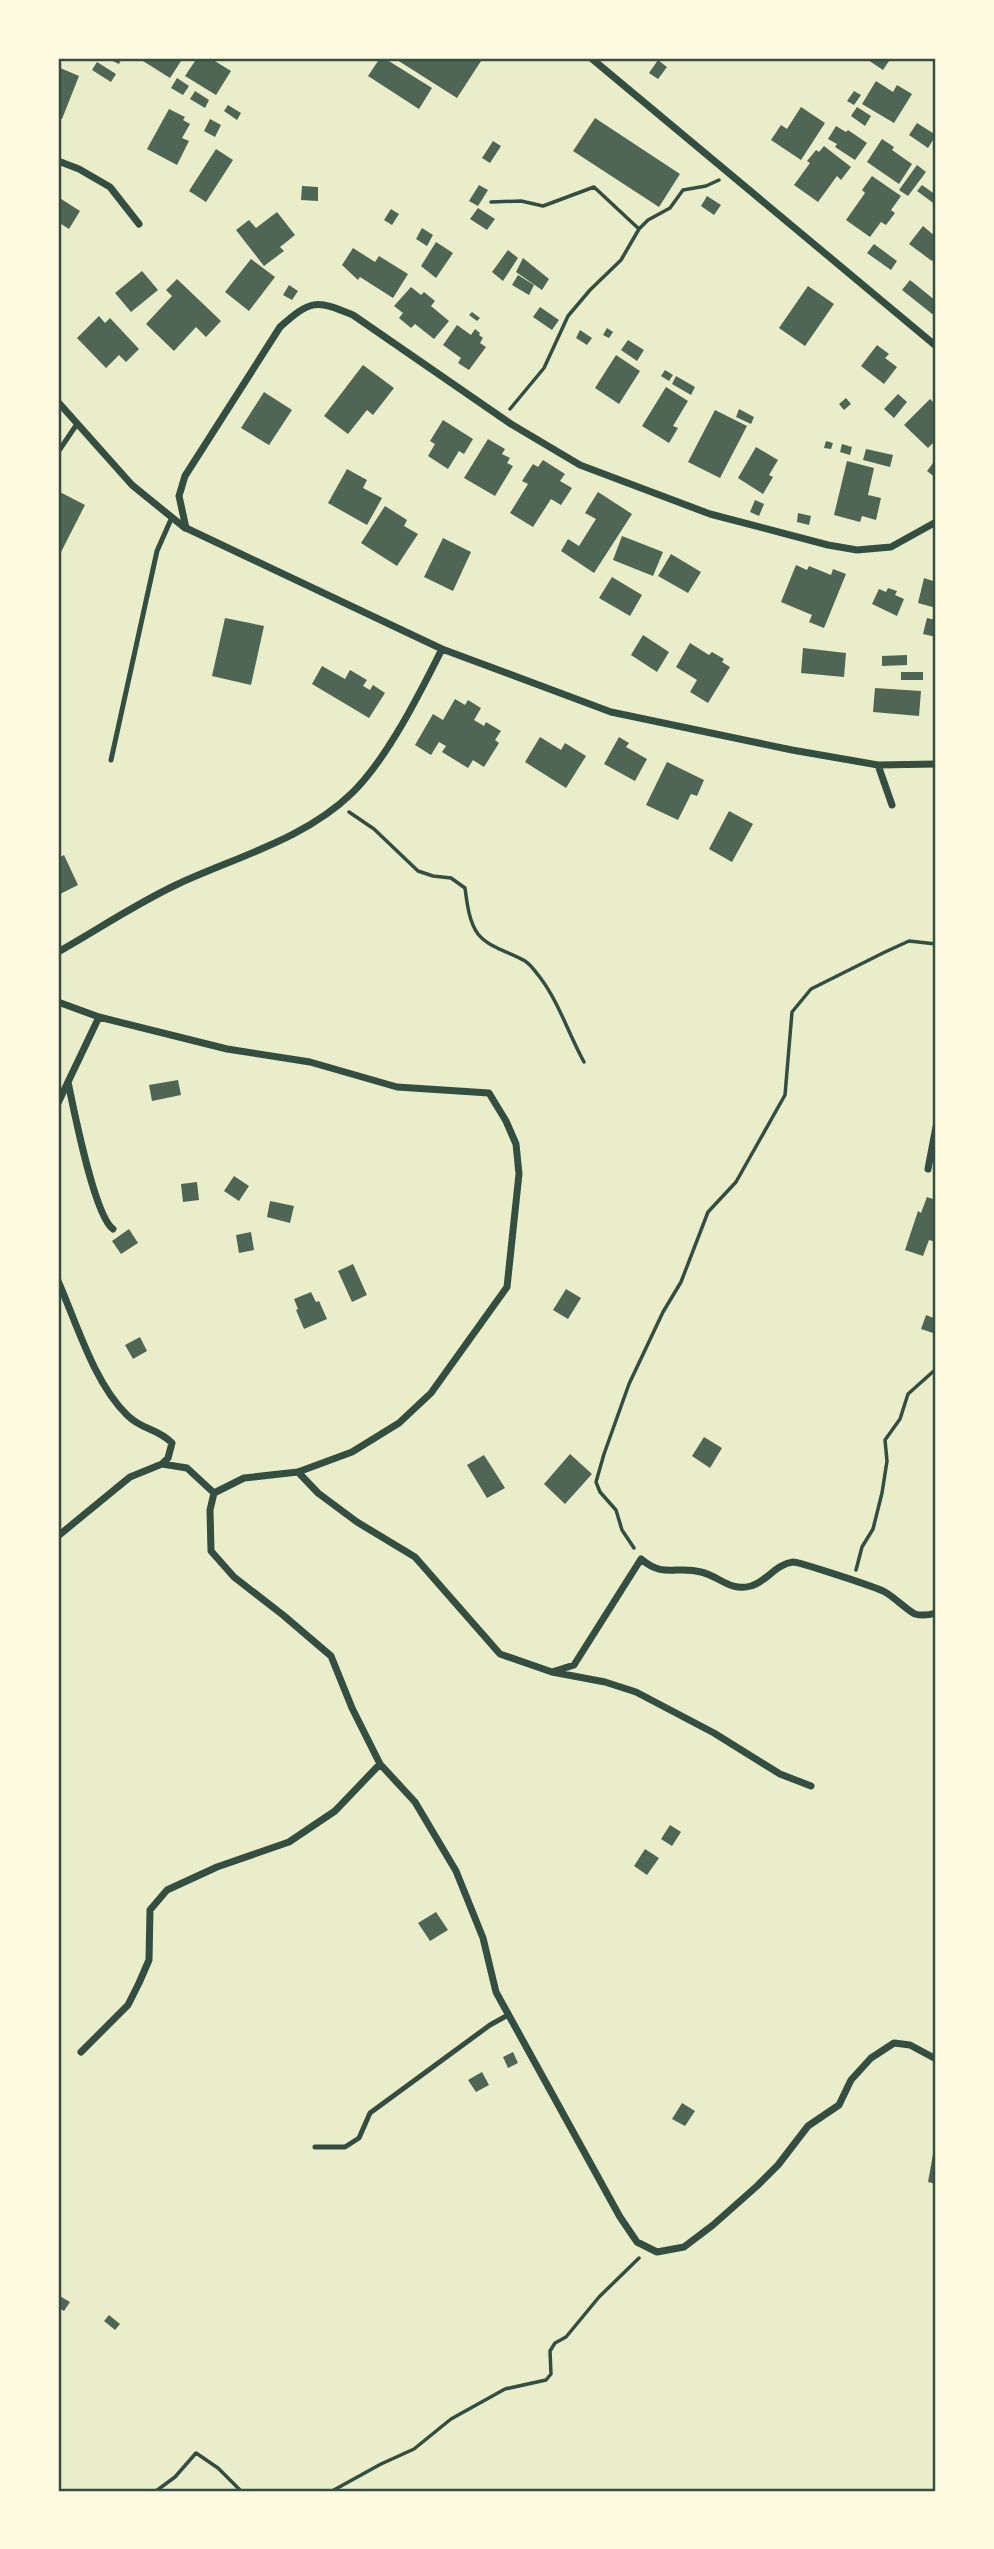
<svg xmlns="http://www.w3.org/2000/svg" width="994" height="2549" viewBox="0 0 994 2549" font-family="'Varela Round',sans-serif">
<style>
.building{fill:#4f6655}
.lines{fill:none;stroke-linecap:round;stroke-linejoin:round}
.path{stroke:#344e41;stroke-width:3.5}
.service{stroke:#344e41;stroke-width:5}
.minor{stroke:#344e41;stroke-width:7}
.neatline{fill:none;stroke:#344e41;stroke-width:2.5}
</style>
<rect width="100%" height="100%" fill="#e9edc9"/>
<path class="building" d="M106 58H122L119 64Z
M145 58H183L170 78 143 61Z
M197 58H210L231 71 216 95 185 76Z
M380 58H384L432 88 419 109 368 76Z
M394 58H483L457 98Z
M865 58H891L883 70Z
M658 60 667 67 658 79 649 73Z
M97 62 116 74 111 82 92 70Z
M58 67 79 76 62 119 58 117Z
M177 78 189 86 183 95 171 88Z
M876 81 893 92 897 85 912 94 894 123 862 104Z
M195 91 209 100 205 108 190 99Z
M854 91 861 95 854 105 847 101Z
M228 105 241 113 237 120 224 111Z
M801 107 825 123 801 160 771 140 781 125 787 129Z
M857 107 871 116 865 126 851 116Z
M169 109 185 117 183 120 190 124 182 138 189 141 177 165 147 149Z
M595 118 680 174 659 207 573 151Z
M210 119 221 125 215 137 204 131Z
M917 123 936 135 928 148 909 135Z
M836 126 846 132 848 130 867 143 855 160 835 147 837 144 828 139Z
M882 139 894 147 892 150 912 164 899 184 867 162Z
M493 141 501 146 490 163 482 158Z
M824 146 851 167 841 180 837 176 818 202 794 185 810 163 807 161 816 150 819 152Z
M216 149 233 160 206 202 189 191Z
M917 165 926 172 908 196 899 190Z
M872 176 901 196 891 210 895 213 886 225 881 222 870 237 846 220 865 193 862 190Z
M479 185 488 190 478 206 469 201Z
M922 185 936 195V205L917 191Z
M302 186 318 187V201L301 200Z
M707 196 721 205 714 215 701 206Z
M58 197 80 211 69 229 58 222Z
M478 208 495 219 487 230 470 219Z
M391 209 399 214 392 225 384 220Z
M277 212 295 235 280 247 284 251 264 266 236 230 249 220 256 228Z
M923 226 936 237V255L932 261 909 244Z
M422 228 433 235 427 246 416 239Z
M436 242 453 253 436 278 421 266Z
M874 244 897 261 891 270 867 253Z
M353 248 375 262 379 256 408 274 393 298 360 277 358 280 342 265Z
M508 250 518 258 503 281 492 272Z
M523 258 549 279 542 290 516 272Z
M251 259 275 277 249 311 225 292Z
M142 271 158 290 131 312 115 293Z
M518 275 534 285 529 295 512 285Z
M177 279 221 321 206 337 196 327 174 351 146 324 172 296 166 290Z
M910 280 936 301V317L902 290Z
M289 285 298 291 292 300 283 295Z
M808 286 834 304 805 346 779 328Z
M411 287 421 295 424 292 435 301 431 306 449 321 434 339 415 324 411 328 399 318 403 313 394 306Z
M540 307 559 320 552 330 533 317Z
M472 312 480 318 477 321 469 315Z
M99 316 105 323 110 318 139 349 126 362 119 355 106 368 77 338Z
M457 325 471 335 475 329 480 333 479 335 483 338 480 343 486 347 469 370 458 363 461 358 443 345Z
M607 328 613 332 609 338 603 335Z
M580 330 592 338 587 345 576 338Z
M628 340 644 350 637 361 621 350Z
M877 345 889 354 885 358 897 367 884 384 861 366Z
M616 355 640 371 619 404 595 388Z
M363 365 394 388 373 415 367 410 348 434 324 416Z
M665 370 673 375 669 381 661 376Z
M676 376 695 387 691 395 672 384Z
M666 387 688 401 673 426 678 428 669 443 642 426Z
M264 392 292 410 269 445 241 428Z
M898 394 907 402 894 418 884 409Z
M846 398 851 404 844 410 839 404Z
M930 399 936 405V440L928 448 904 425Z
M739 409 754 417 751 424 736 417Z
M715 410 747 426 720 478 688 462Z
M443 420 473 439 464 454 459 451 448 469 428 456 435 444 430 441Z
M488 439 505 449 502 454 510 458 507 463 513 466 495 496 464 478Z
M826 441 833 443 831 449 824 448Z
M842 444 852 447 850 455 840 452Z
M756 447 778 460 769 475 773 477 763 494 738 478Z
M866 449 893 455 890 467 863 460Z
M936 459V478L927 471Z
M543 460 565 474 560 481 572 488 561 505 551 499 533 527 510 513 528 484 522 481 533 464 538 467Z
M847 461 874 468 868 495 881 498 876 520 862 516 860 522 834 515Z
M347 469 367 480 363 488 382 498 367 525 328 503Z
M58 491 85 505 60 554 58 553Z
M598 492 632 514 594 573 561 551 568 539 579 546 596 519 585 513Z
M755 500 764 504 759 516 750 512Z
M385 506 407 520 404 526 418 534 397 566 361 543Z
M798 513 811 516 809 525 797 522Z
M622 536 663 552 653 576 613 560Z
M443 538 471 552 453 591 424 577Z
M671 554 701 572 688 593 658 576Z
M796 565 807 570 809 566 831 575 833 569 846 574 824 628 809 622 812 615 781 602Z
M612 577 642 595 630 616 599 598Z
M924 578 936 582V608L918 603Z
M888 588 897 591 895 595 904 599 897 616 872 604 879 589 886 592Z
M225 618 264 626 251 685 212 676Z
M927 618 936 620V637L923 634Z
M643 635 669 652 657 672 631 655Z
M690 643 709 655 712 652 724 659 722 662 730 667 708 703 690 692 697 680 676 667Z
M803 648 846 653 844 677 801 673Z
M907 655V665L882 666V656Z
M322 666 345 679 350 670 367 680 363 686 370 690 373 685 385 693 369 718 312 684Z
M901 672H923V680H901Z
M875 688 921 691 919 716 873 712Z
M455 699 465 705 468 700 481 708 474 720 484 726 486 722 501 731 495 740 499 743 484 767 473 760 468 768 442 752 446 746 439 742 431 755 415 745 433 714 443 720Z
M540 737 561 750 565 743 586 756 566 788 525 762Z
M619 737 629 743 626 747 647 759 635 781 604 764Z
M667 762 704 780 697 796 691 794 678 820 646 805Z
M729 811 753 824 732 862 709 849Z
M64 855 78 885 58 895V858Z
M178 1080 181 1095 152 1101 149 1085Z
M234 1176 249 1186 239 1201 224 1191Z
M197 1182 199 1200 183 1202 181 1184Z
M927 1197 936 1200V1242L929 1240 923 1256 905 1250 918 1211 921 1213Z
M270 1201 294 1206 290 1223 267 1217Z
M129 1229 138 1243 121 1254 112 1241Z
M251 1232 254 1250 239 1253 236 1235Z
M353 1264 367 1295 352 1302 338 1271Z
M566 1289 581 1298 568 1319 553 1310Z
M311 1292 316 1302 319 1301 327 1319 304 1329 296 1310 298 1309 294 1299Z
M926 1315 936 1319V1334L921 1329Z
M140 1337 147 1351 133 1359 125 1345Z
M704 1437 722 1448 710 1468 692 1456Z
M570 1454 592 1474 565 1504 544 1484Z
M484 1455 505 1488 487 1498 467 1465Z
M670 1825 681 1832 672 1846 661 1839Z
M645 1849 659 1858 647 1875 634 1866Z
M436 1912 448 1930 430 1941 418 1923Z
M513 2052 518 2063 508 2068 503 2057Z
M482 2072 489 2085 476 2092 468 2080Z
M682 2103 695 2111 685 2126 672 2119Z
M935 2143H936V2184L928 2182Z
M58 2295 70 2302 64 2311 58 2308Z
M109 2315 120 2324 115 2330 104 2321Z"/>
<g class="lines">
<path class="path" d="M491 202 521 201 543 206 594 187 639 229
M510 409 544 368 568 316 590 290 621 260 639 229 648 220 670 208 683 190 706 186 719 180
M936 551V563
M349 812 374 829 418 871 433 876 451 878 465 888C467 903 469 922 478 934 489 948 510 952 525 961 530 964 535 971 539 976 559 1002 568 1033 584 1062
M634 1548 622 1530 616 1510 600 1492 596 1482 604 1454 629 1384 663 1312 681 1282 708 1212 736 1182 785 1095 792 1012 811 989 885 952 909 941 936 944
M856 1570 862 1547 873 1529 882 1493 887 1461 885 1440 900 1419 908 1394 936 1369
M156 2491 175 2477 196 2453 218 2468 241 2491
M332 2491 381 2464 414 2449 451 2419 505 2389 546 2380 551 2374 550 2351 555 2343 566 2337 599 2297 639 2258"/>
<path class="service" d="M58 452 77 424
M111 760 157 551 172 517
M315 2147H345L359 2138 370 2113 490 2025 508 2015"/>
<path class="minor" d="M591 58 936 346
M58 161 79 169 110 187 139 224
M58 402 132 485 185 528
M936 522 891 547 857 550 828 545 710 514 580 465 511 424 353 315C315 299 311 300 280 327L185 476 179 496 186 528 442 649 611 712 792 750 878 765 936 764
M878 765 892 805
M58 952C97 930 137 903 178 884 236 857 305 839 352 793 387 759 420 693 442 649
M58 1002 99 1017 227 1049 310 1062 397 1087 489 1093 506 1121 516 1144 519 1174 507 1287 431 1393 399 1423 352 1452 298 1472 244 1478 214 1493 210 1510 211 1551 234 1577 283 1615 331 1656 352 1708 380 1764 415 1802 456 1871 483 1938 496 1992 620 2217 637 2242 657 2252 684 2247 713 2225 757 2186 778 2165 808 2126 839 2105 851 2080 871 2058 894 2043 910 2045 936 2059
M68 1082C74 1110 94 1215 113 1229
M58 1103 99 1017
M928 1169 936 1127
M58 1281C77 1324 94 1383 127 1415 143 1431 156 1427 172 1443L168 1458 162 1464
M298 1472 318 1493 357 1522 415 1557 500 1654 552 1672 605 1682 636 1692 714 1733 780 1774 811 1786
M58 1536 130 1477 162 1464 187 1468 214 1493
M552 1672 574 1665 641 1559C665 1579 675 1565 701 1572 719 1576 730 1592 751 1586 766 1582 776 1564 793 1562 799 1562 876 1587 885 1592 894 1597 908 1611 915 1614 922 1616 929 1615 936 1613
M81 2052 128 2005 139 1983 149 1960 150 1910 167 1890 217 1867 289 1842 335 1811 380 1764"/>
</g>
<rect width="994" height="2549" fill="none" stroke="#fefae0" stroke-width="119"/>
<rect x="60" y="60" width="874" height="2430" class="neatline"/>
</svg>
